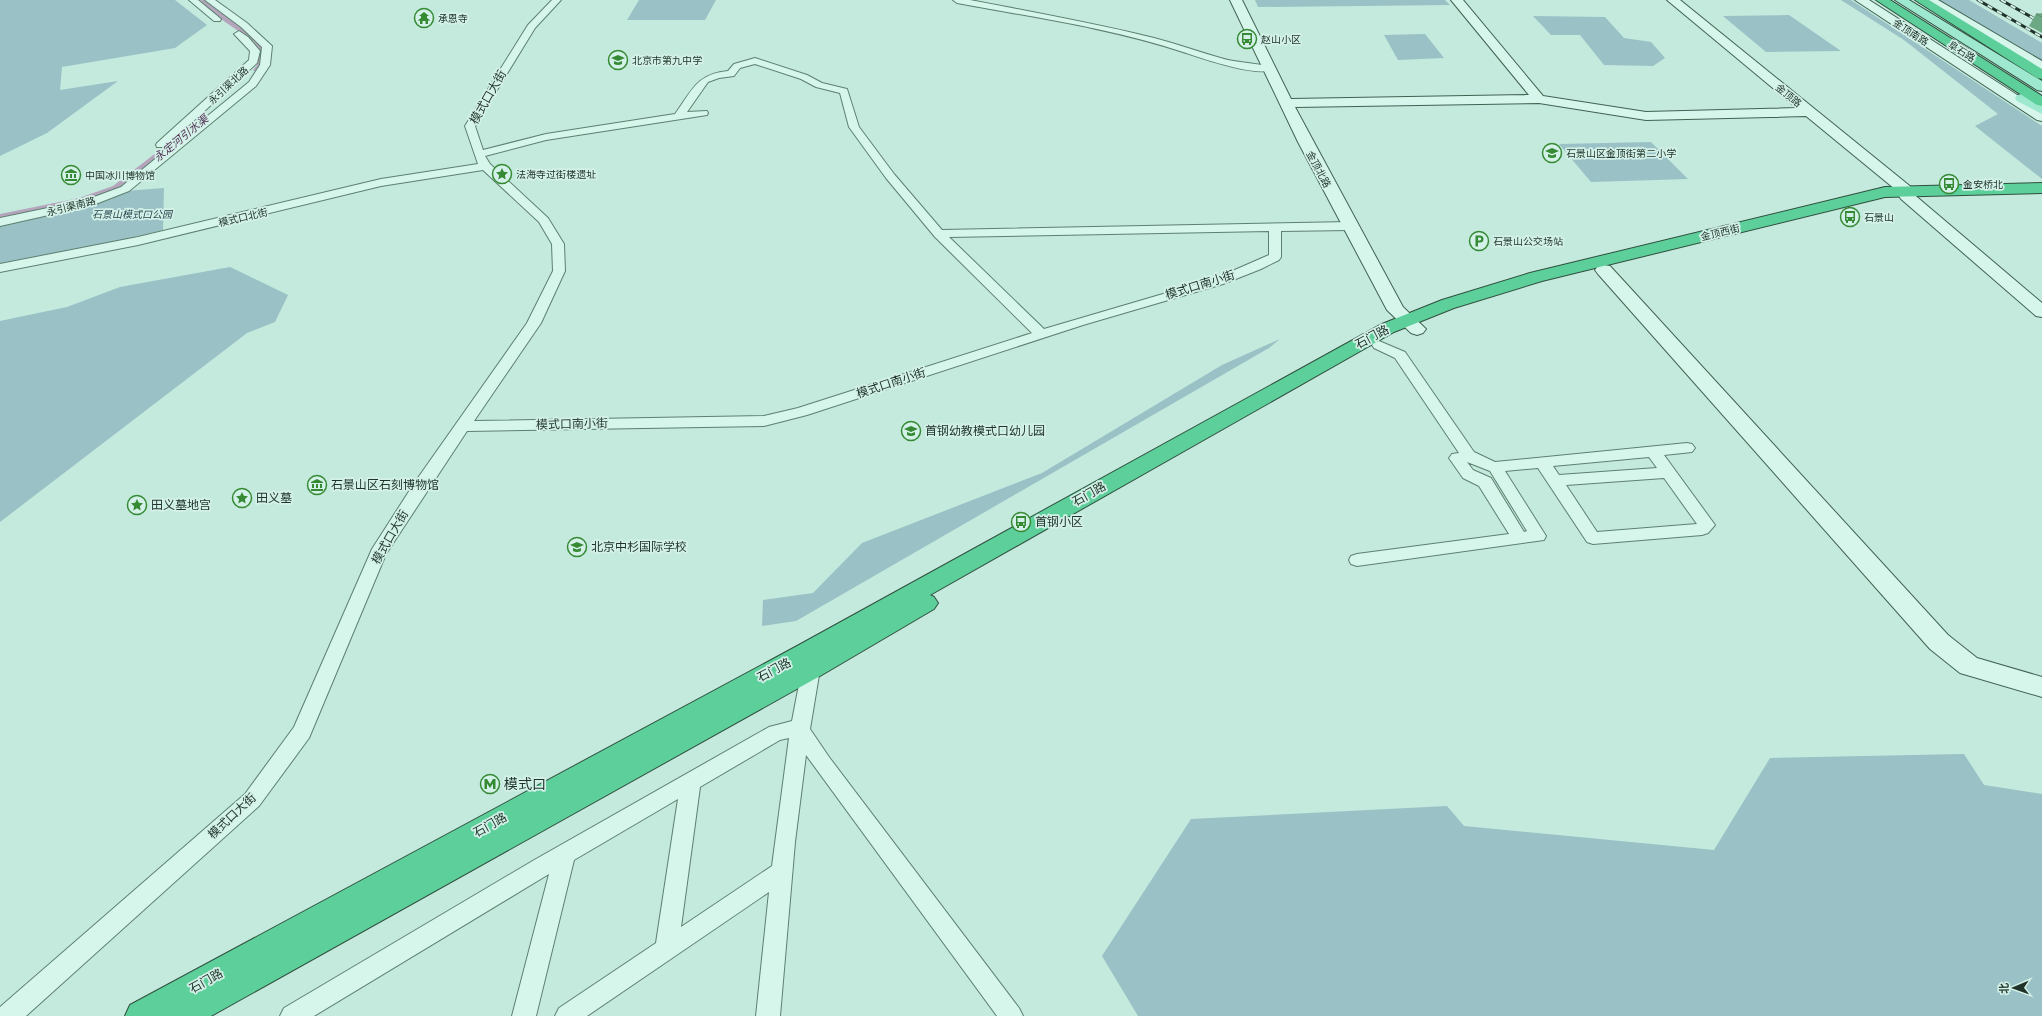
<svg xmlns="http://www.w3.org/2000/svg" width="2042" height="1016" viewBox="0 0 2042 1016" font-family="'Times New Roman','Noto Sans SC',serif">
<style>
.green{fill:#99c1c6}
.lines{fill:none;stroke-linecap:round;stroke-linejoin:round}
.canal{fill:#b5a5bc;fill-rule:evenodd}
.street-casing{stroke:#5c816f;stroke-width:2}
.secondary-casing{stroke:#406351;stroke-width:2}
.primary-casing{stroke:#304f3e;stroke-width:2}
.highway-casing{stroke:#304f3e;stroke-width:2}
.street{fill:#d6f5eb;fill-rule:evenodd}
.secondary{fill:#d6f5eb;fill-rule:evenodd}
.primary{fill:#9fe8d0;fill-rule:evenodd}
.highway{fill:#5dcf9b;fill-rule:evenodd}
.rail-casing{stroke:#1f3328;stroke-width:3}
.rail{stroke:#d3f1e8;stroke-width:2;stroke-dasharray:5.5;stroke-linecap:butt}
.wall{fill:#6ca884}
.building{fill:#7ec399;stroke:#58886b}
.labels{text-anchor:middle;stroke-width:3.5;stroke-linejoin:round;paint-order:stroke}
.far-poi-label{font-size:10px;fill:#1f3328;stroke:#d3f1e8;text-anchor:start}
.far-street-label{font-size:10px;fill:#1f3328;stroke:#d3f1e8}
.far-park-label{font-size:10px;font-style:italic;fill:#28444d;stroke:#d3f1e8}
.far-water-label{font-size:11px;font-style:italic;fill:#4e3051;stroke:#d3f1e8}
.street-label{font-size:12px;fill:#1f3328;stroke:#d3f1e8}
.poi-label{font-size:12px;fill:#1f3328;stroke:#d3f1e8;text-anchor:start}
.near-poi-label{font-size:14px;fill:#1f3328;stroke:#d3f1e8;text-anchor:start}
</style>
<rect width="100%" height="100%" fill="#c4e9dd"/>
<path class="green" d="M0 0H175L207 25 175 48 62 67 60 90 118 81 47 133 0 156Z
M639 0H716L705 20H627Z
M1255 0H1445L1450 5 1258 7Z
M1841 0H1851L2042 126V179L1975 126 1998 114 1904 40Z
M1937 0H1969L2042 43V61Z
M1789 15 1841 51 1766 52 1723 16Z
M1533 16 1605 17 1624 38 1651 42 1665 58 1653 66 1604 65 1580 35H1551Z
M1425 34 1444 58 1398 60 1384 35Z
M1651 142 1688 179 1591 182 1559 144Z
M164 188 163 230 65 254 0 265V224L125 191Z
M230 267 288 295 275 322 247 333 0 522V321L67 307 120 287Z
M1280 339 1269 348 796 621 762 626 763 600 813 593 862 543 1042 473 1222 365Z
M1964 754 1984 785 2042 794V1016H1138L1102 956 1191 819 1447 806 1464 826 1714 850 1770 758Z"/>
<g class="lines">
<path class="canal" d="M200 0H208L214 6 262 41 266 52 265 65 260 72 257 73 253 70 257 65 258 52 254 42 208 10Z
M200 119 205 122 203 124 121 190 86 203 0 220V214L79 198 113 186Z"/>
<g class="street-casing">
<path id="street" d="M189 0H198L221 19 220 21H214Z
M205 0H215L247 23 272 46 270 65 256 86 129 191 93 205 0 226V218L86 200 121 187 249 82 260 65 262 47 241 27Z
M552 0H561L535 28 475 126 483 150 546 134 675 114C692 91 696 74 728 71L734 64 755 58 807 75 822 83 847 89 859 127 894 174 942 230 1350 222 1356 226 1350 230 1281 231V257L1279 260 1261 269 1223 284 1083 325 807 415 764 426 467 431 386 554 309 738 259 806 26 1016H0V1007L245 794 294 727 372 549 415 482 527 323 553 271 552 244 539 222 483 170 381 186 138 245 0 272V264L138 237 381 179 478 164 465 126 528 25ZM755 64 801 79 816 87 840 93 849 127 886 178 935 237 1032 333 798 408 764 416 474 421 541 323 565 271 564 244 548 218 490 164 485 156 546 140 707 115 708 113 707 111 687 112 708 82 719 78 734 76 740 68ZM1269 231V255L1214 279 1044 329 949 237Z
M953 0H970C1032 12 1093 23 1154 38 1178 44 1201 53 1224 59 1233 62 1271 65 1274 68 1263 80 1198 57 1183 52 1110 28 1032 17 957 3Z
M239 31 248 37 260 51 257 63 165 147H157L156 145 157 143 249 60 250 51 234 34Z
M1379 341 1405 352 1474 452 1495 462 1687 443 1692 444 1695 448 1692 452 1664 455 1715 525 1708 533 1702 535 1593 544 1587 542 1538 468 1505 471 1546 536 1544 540 1357 566 1351 564 1349 560 1351 556 1357 554 1509 534 1479 486 1463 478 1449 458 1452 454 1459 453 1395 358 1374 348 1372 345 1374 342ZM1649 457 1657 468 1559 475 1553 466ZM1467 462 1490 471 1527 531 1524 532 1491 478 1473 470ZM1664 478 1697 524 1597 532 1566 485Z
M810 654 816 656 820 669 810 729 829 757 1019 1008 1023 1016H997L806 755 795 842 780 1016H756L769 892 587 1016H555L559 1008 656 943 678 799 574 860 536 1016H512L549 874 314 1016H280L284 1008 536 859 769 727 792 721 802 669 801 661 804 656ZM789 738 772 866 681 927 700 787 780 740Z"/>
</g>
<g class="secondary-casing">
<path id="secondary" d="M1230 0H1242L1291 99 1529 95 1451 0H1463L1543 96 1646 112 1797 108 1667 0H1680L1911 187 1913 190 1911 192 2042 303V317L2036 316 1901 199 1899 196 1901 194 1806 116 1646 120 1539 103 1295 107 1403 307 1426 329 1423 333 1417 335 1411 333 1387 310 1298 142Z
M1855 0H1869L2042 111V121L2037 120Z
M1924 0H1938L2042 61V71Z
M1604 265 1610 266 1948 635 1977 658 2042 677V697L1960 673 1930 649 1598 274 1595 270 1598 266Z"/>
</g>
<g class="primary-casing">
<path id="primary" d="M1895 0H1909L2042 81V91L2037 90Z
M2022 94 2042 104V114L2017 101 2015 98 2017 95Z"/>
</g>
<g class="highway-casing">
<path id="highway" d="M1876 0H1890L2042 96V106L2037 105Z
M1915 0H1929L2042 69V79L2037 78Z
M2042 183V193L1885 197 1542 281 1454 308 1394 332 930 595 934 597 938 603 934 609 820 676 211 1016H125L130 1005 799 645 1382 324 1442 300 1530 273 1885 187Z"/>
</g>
<use href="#street" class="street"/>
<use href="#secondary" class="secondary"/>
<use href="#primary" class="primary"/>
<use href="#highway" class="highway"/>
<g class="rail-casing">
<path id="rail" d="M1978 0 2042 37
M2001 0 2042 23"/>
</g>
<use href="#rail" class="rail"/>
</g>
<path class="wall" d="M2036 14H2042V33L2029 26Z"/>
<path class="building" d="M2036 14H2042V17Z"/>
<defs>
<g id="temple-ring" transform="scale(1)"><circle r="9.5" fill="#d3f1e8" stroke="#358a33" stroke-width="1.5"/><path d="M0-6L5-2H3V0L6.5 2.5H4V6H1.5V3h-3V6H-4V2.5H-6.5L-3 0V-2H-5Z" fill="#358a33"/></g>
<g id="bus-ring" transform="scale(1)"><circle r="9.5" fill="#d3f1e8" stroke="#358a33" stroke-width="1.5"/><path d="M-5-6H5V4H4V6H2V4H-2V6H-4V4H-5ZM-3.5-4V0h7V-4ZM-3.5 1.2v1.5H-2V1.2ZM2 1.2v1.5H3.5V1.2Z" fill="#358a33"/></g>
<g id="school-ring" transform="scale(1)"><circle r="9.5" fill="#d3f1e8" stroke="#358a33" stroke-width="1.5"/><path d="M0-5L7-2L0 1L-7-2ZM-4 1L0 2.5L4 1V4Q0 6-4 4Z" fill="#358a33"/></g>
<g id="sight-ring" transform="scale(1)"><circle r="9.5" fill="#d3f1e8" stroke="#358a33" stroke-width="1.5"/><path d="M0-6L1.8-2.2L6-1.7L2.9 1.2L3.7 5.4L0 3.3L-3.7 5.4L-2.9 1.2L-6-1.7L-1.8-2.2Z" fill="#358a33"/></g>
<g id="museum-ring" transform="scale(1)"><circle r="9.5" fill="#d3f1e8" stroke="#358a33" stroke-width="1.5"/><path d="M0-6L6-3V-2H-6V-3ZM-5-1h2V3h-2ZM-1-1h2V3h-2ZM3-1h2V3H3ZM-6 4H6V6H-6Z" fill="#358a33"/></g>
<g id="parking-ring" transform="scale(1)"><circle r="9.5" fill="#d3f1e8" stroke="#358a33" stroke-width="1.5"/><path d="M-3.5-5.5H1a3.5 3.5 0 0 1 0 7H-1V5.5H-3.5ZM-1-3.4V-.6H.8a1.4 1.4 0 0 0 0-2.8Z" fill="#358a33"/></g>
<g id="metro-ring" transform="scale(1)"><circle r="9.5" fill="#d3f1e8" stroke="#358a33" stroke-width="1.5"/><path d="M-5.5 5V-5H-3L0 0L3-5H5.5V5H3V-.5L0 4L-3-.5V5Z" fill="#358a33"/></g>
</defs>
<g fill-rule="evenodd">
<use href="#temple-ring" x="424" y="18"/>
<use href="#bus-ring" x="1247" y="39"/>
<use href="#school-ring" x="618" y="60"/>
<use href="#school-ring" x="1552" y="153"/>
<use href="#sight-ring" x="502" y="174"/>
<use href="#museum-ring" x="71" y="175"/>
<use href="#bus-ring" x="1949" y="184"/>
<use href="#bus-ring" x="1850" y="217"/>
<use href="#parking-ring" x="1479" y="241"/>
<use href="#school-ring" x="911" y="431"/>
<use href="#museum-ring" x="317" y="485"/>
<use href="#sight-ring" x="242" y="498"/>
<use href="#sight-ring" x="137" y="505"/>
<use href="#bus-ring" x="1021" y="522"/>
<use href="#school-ring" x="577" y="547"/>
<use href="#metro-ring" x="490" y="784"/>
</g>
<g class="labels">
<g class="far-poi-label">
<text x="438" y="22">承恩寺</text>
<text x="1261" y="43">赵山小区</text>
<text x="632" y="64">北京市第九中学</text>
<text x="1566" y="157">石景山区金顶街第二小学</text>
<text x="516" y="178">法海寺过街楼遗址</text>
<text x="85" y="179">中国冰川博物馆</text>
<text x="1963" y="188">金安桥北</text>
<text x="1864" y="221">石景山</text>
<text x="1493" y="245">石景山公交场站</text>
</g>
<g class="far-street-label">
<text transform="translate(1911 32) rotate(33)" y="4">金顶南路</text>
<text transform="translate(1962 51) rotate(32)" y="4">阜石路</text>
<text transform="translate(228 85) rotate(-43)" y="4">永引渠北路</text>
<text transform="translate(1789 95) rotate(39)" y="4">金顶路</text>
<text transform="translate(1319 169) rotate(62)" y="4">金顶北路</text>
<text transform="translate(71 206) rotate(-14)" y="4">永引渠南路</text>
<text transform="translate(243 217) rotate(-13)" y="4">模式口北街</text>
<text transform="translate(1720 232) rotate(-14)" y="4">金顶西街</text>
</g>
<g class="far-park-label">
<text x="132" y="218">石景山模式口公园</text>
</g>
<g class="far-water-label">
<text transform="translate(181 138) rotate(-39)" y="4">永定河引水渠</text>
</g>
<g class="street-label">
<text transform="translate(488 97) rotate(-60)" y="4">模式口大街</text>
<text transform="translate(1200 285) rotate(-17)" y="4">模式口南小街</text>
<text transform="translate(1372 337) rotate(-28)" y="4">石门路</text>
<text transform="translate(891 383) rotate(-18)" y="4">模式口南小街</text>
<text transform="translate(572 424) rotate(-1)" y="4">模式口南小街</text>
<text transform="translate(1089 494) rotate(-29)" y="4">石门路</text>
<text transform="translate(390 537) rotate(-60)" y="4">模式口大街</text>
<text transform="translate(774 670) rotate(-28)" y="4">石门路</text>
<text transform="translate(232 816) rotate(-43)" y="4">模式口大街</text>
<text transform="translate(490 825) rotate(-29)" y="4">石门路</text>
<text transform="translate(206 981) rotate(-29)" y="4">石门路</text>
</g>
<g class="poi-label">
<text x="925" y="435">首钢幼教模式口幼儿园</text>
<text x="331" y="489">石景山区石刻博物馆</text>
<text x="256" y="502">田义墓</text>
<text x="151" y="509">田义墓地宫</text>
<text x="1035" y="526">首钢小区</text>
<text x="591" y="551">北京中杉国际学校</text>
</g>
<g class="near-poi-label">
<text x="504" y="789">模式口</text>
</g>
</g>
<g transform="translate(2014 988) rotate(268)" stroke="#d3f1e8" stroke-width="3" paint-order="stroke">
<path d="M0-3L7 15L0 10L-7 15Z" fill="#1f3328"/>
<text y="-6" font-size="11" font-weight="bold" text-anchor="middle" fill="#1f3328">北</text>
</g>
</svg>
